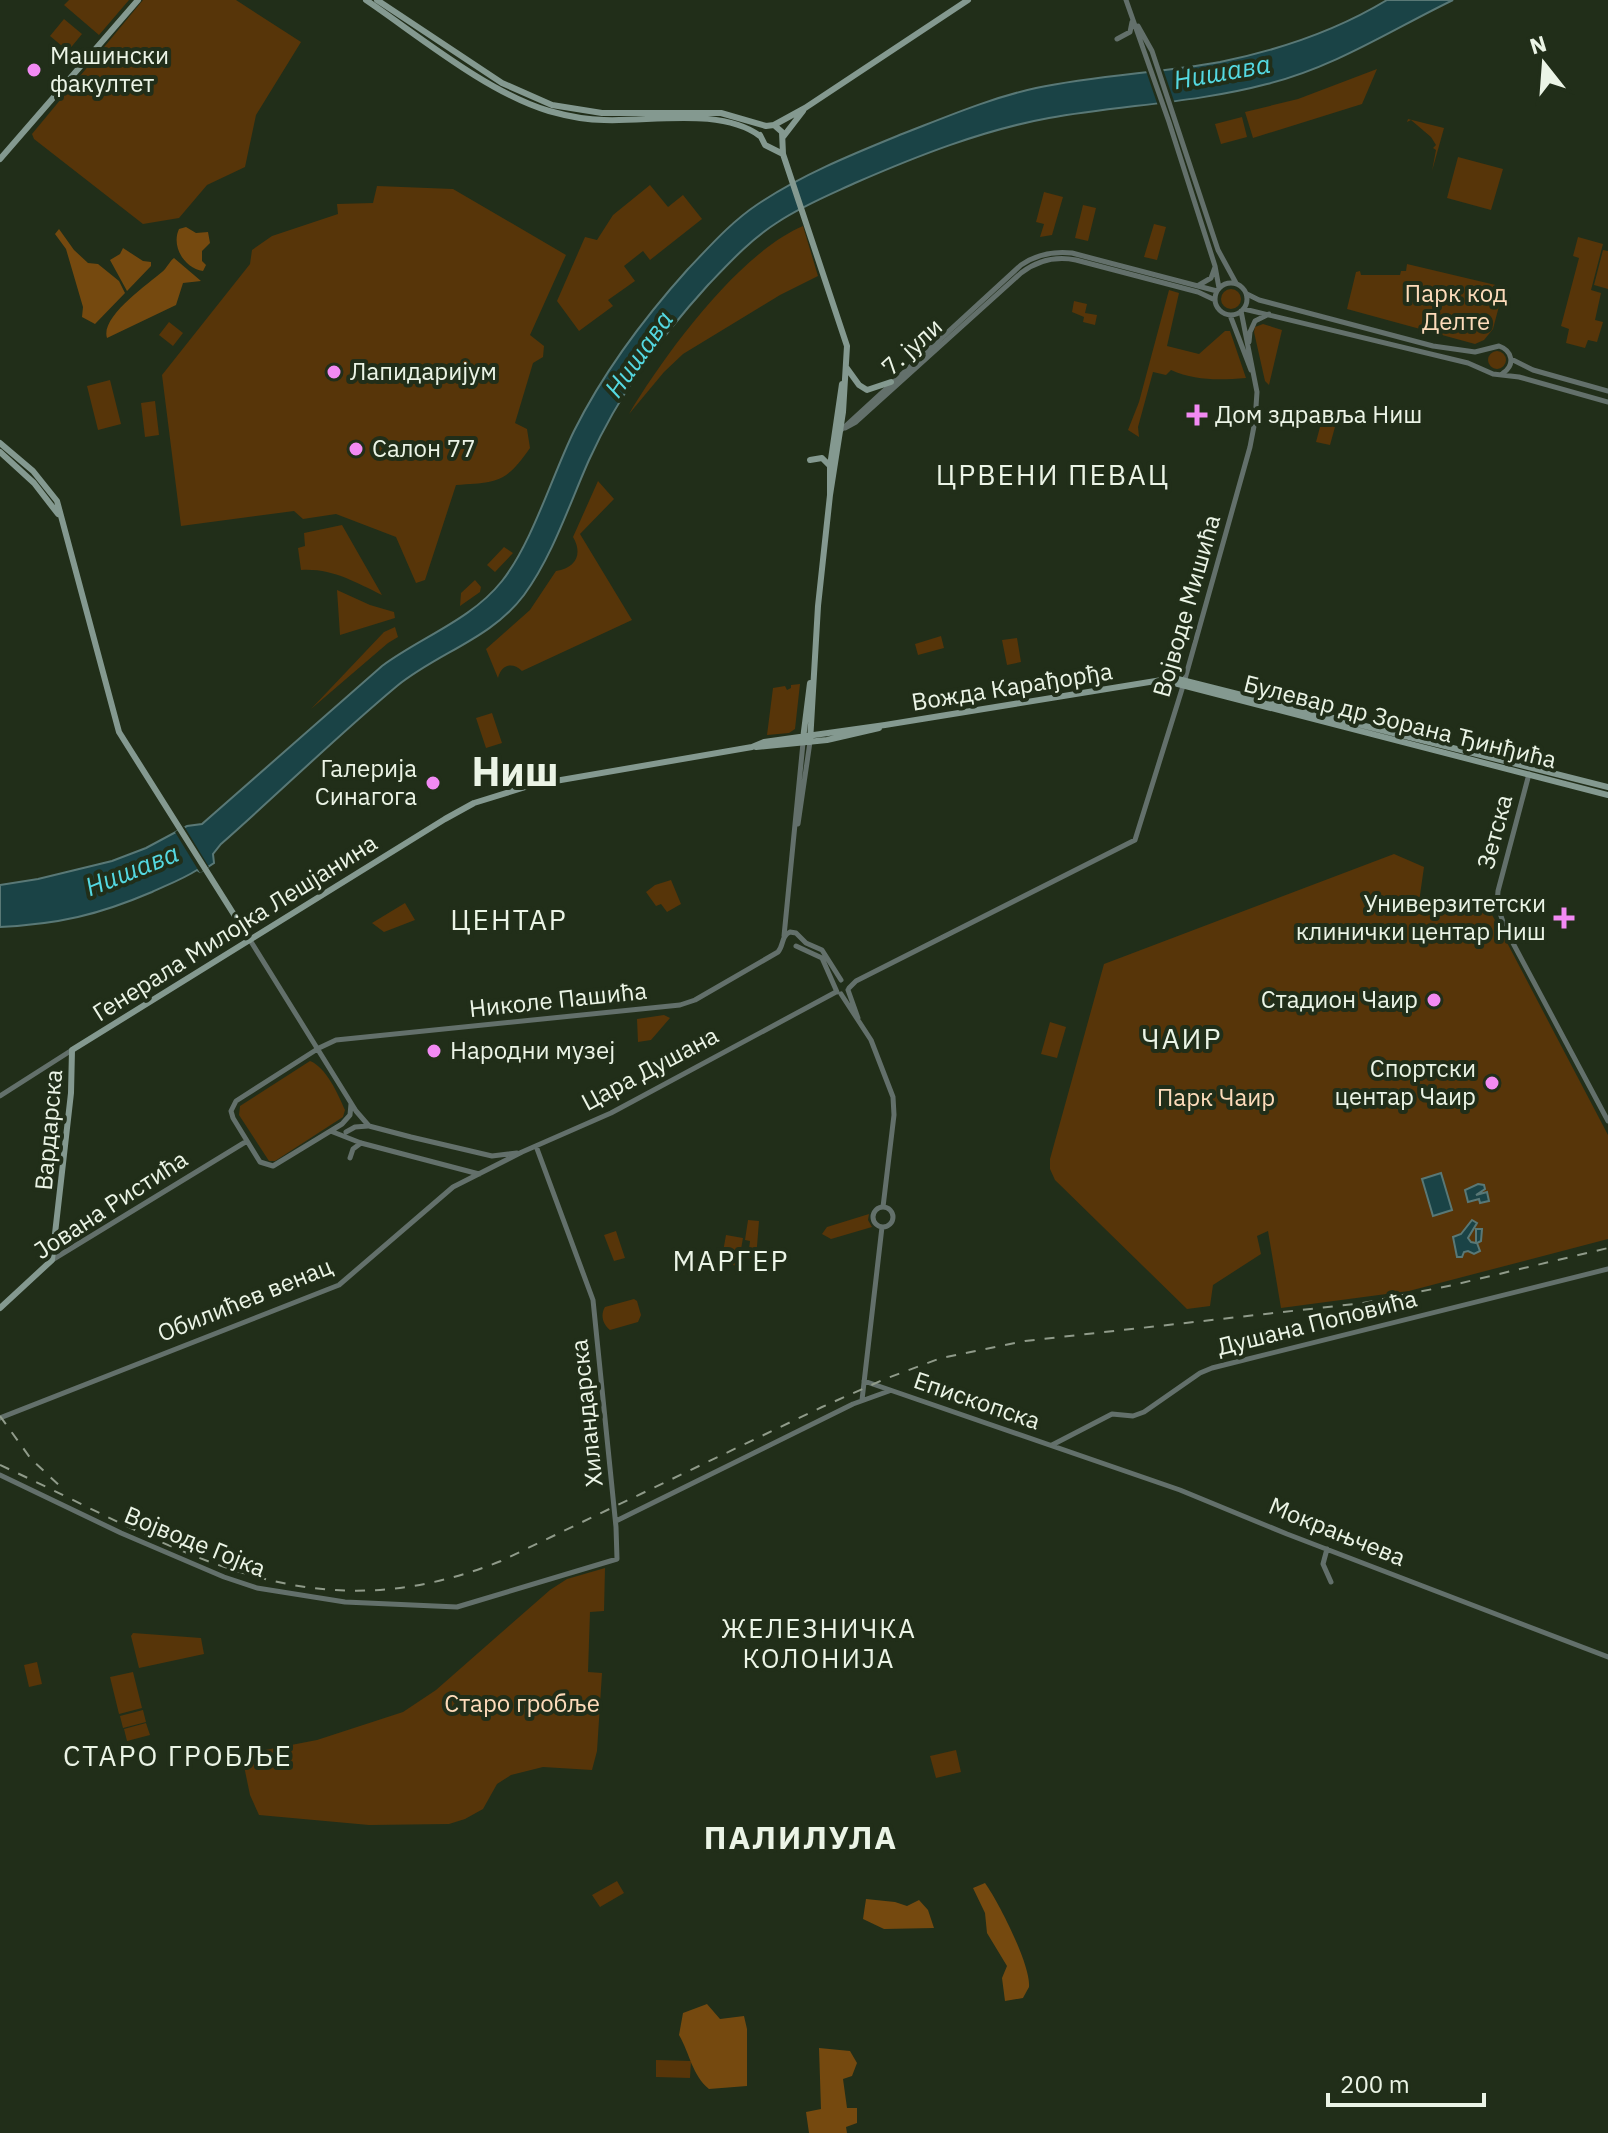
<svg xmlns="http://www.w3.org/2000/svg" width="1608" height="2133" viewBox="0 0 1608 2133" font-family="'IBM Plex Sans',sans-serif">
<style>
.green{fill:#573509}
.forest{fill:#75490f}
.water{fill:#1a4346;stroke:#597876;stroke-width:2}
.pier{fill:#212e19}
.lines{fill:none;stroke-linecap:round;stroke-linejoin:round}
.tertiary{stroke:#63706b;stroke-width:5}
.secondary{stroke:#849990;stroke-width:6}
.rail{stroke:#909b8a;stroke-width:2;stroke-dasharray:10 10;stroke-linecap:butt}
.poi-dot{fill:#f28af3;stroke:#212e19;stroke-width:3}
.labels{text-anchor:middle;stroke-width:8;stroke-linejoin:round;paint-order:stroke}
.poi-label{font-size:24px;fill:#ebf4e6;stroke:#212e19;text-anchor:start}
.park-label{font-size:24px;fill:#fddbba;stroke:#212e19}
.street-label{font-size:24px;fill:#ebf4e6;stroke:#212e19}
.water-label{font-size:26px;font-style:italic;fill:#54d9e2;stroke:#212e19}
.neighbourhood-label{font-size:26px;letter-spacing:2px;fill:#ebf4e6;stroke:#212e19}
.quarter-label{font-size:28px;letter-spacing:2px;fill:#ebf4e6;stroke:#212e19}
.district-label{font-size:32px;font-weight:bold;letter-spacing:2px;fill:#ebf4e6;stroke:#212e19}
.town-label{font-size:40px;font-weight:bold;fill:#ebf4e6;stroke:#212e19}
</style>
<rect width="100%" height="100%" fill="#212e19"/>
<path class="green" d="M69 0H129L99 35 64 5Z
M143 0H236L301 42 256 115 245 167 207 185 179 218 143 224 34 139 32 134Z
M64 19 82 34 68 51 50 36Z
M1377 69 1362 104 1253 138 1245 112 1298 99Z
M1242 117 1247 137 1221 144 1215 124Z
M1408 119 1444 128 1432 171 1436 150 1433 148 1436 145 1431 137 1411 120 1407 122Z
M1458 157 1503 169 1491 210 1447 198Z
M650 185 668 207 683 195 702 219 650 260 643 251 624 266 635 281 608 300 613 306 579 331 557 301 585 237 597 240 613 215Z
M377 186 453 189 566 255 530 335 544 346 543 357 533 363 515 423 527 429 530 448C505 484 497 482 456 485L425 580 416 583 396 537 336 514 303 519 294 511 181 526 162 375 250 264 252 250 272 236 338 214 337 204 373 203Z
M1044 192 1063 197 1052 235 1040 237 1044 224 1036 222Z
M1083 205 1096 208 1088 241 1075 238Z
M1154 224 1166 227 1157 260 1144 257Z
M803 226 818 276 780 295 683 354 664 372 629 414C664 355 739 253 803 226Z
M1578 237 1603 244 1591 290 1601 293 1595 320 1603 322 1597 342 1588 340 1585 348 1566 343 1569 329 1561 326 1579 258 1573 256Z
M1603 250 1608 251V289L1594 285Z
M1407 264 1504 287 1493 329 1484 340 1475 344 1347 309 1356 272 1360 271 1361 275H1400L1401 271H1406Z
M1221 299a10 10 0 1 1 20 0a10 10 0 1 1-20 0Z
M1169 290 1179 293 1167 346 1199 354 1225 331H1230L1246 378C1220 380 1195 381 1171 370L1166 375 1153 372 1138 427 1139 437 1128 430 1139 402Z
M1074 301 1087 304 1085 313 1097 315 1095 325 1083 322 1084 317 1072 312Z
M169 322 183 333 173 346 159 335Z
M1263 324 1282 330 1269 385 1265 381 1254 332 1255 327Z
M1488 360a9 9 0 1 1 18 0a9 9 0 1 1-18 0Z
M110 380 121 424 98 430 87 386Z
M155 401 159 435 145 437 141 403Z
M1324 412 1338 416 1330 445 1316 442Z
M598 481 614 499 580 534 632 620 522 671C512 661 501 665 498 678L486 649 530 610 556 571C576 568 583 554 573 537Z
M342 525 382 595C355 582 332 568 301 570L298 548 305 546 304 533Z
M504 547 513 553 495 572 487 565Z
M475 580 481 587 480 592 460 606 461 593Z
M337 590 370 605 394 612 395 618 340 635Z
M395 627 398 637 388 643 311 709 384 632Z
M941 636 944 648 918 655 915 644Z
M1017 638 1021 662 1007 665 1002 640Z
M800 684 795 729 789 733 767 735 773 688 785 686 787 690 791 688V685Z
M492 713 502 743 486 748 476 718Z
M1394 854 1424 867 1419 902 1454 912 1456 906 1491 913 1503 935 1608 1135V1239L1409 1291 1281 1308 1268 1231 1257 1236 1261 1254 1213 1285 1210 1306 1187 1309 1055 1180 1050 1169V1159L1104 964Z
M671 880 681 904 667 912 661 904 656 906 646 892 655 885Z
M405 903 415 920 384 932 372 923Z
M664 1015 670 1018 651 1040 638 1042 637 1019Z
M1050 1022 1066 1027 1057 1058 1041 1054Z
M310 1061C326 1067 338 1094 345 1110L343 1117 275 1161H269L239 1115 240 1106Z
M869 1214 868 1220 872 1227 831 1239 822 1234 827 1227Z
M748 1220 759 1221 756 1259 748 1257 750 1241 745 1240Z
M616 1231 625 1258 614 1261 604 1235Z
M726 1235 743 1238 738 1266 721 1263Z
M634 1299 637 1301 641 1315 638 1322 610 1330C603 1325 600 1315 605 1307Z
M605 1568 604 1611 590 1612 588 1672 602 1673 597 1751 592 1770 543 1767 511 1775 497 1784 483 1809 465 1819 449 1824 369 1825 259 1815 250 1795 244 1766 250 1756 260 1751 317 1740 403 1712 436 1690 550 1590 567 1579Z
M133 1633 201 1638 204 1654 139 1668 131 1636Z
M37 1662 42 1684 29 1687 24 1665Z
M133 1672 142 1708 119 1714 110 1677Z
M143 1710 146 1722 123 1728 120 1716Z
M146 1723 150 1735 127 1741 124 1729Z
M956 1750 961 1772 936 1778 930 1756Z
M617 1881 624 1893 600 1907 592 1895Z
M656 2060 691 2061 690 2078 656 2077Z"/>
<path class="forest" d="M186 227 196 233 208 232 210 243 202 251V261L206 265 203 271C184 268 171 246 179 229Z
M59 229 74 250 88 263 98 264 119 281 125 293 95 324 82 317 83 307 66 249 55 234Z
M123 248 143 261 151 262V266L127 291 110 260 120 254Z
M174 258 201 281 183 283 176 305 107 338C100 317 148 284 162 272 167 268 169 262 174 258Z
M985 1883C998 1901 1031 1965 1029 1987 1028 1989 1024 1996 1023 1998L1005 2001 1002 1978 1007 1966 987 1933 985 1913 973 1888Z
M866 1899 895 1902 907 1906 919 1900 928 1910 934 1928 884 1929 863 1919Z
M707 2004 720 2019 744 2016 747 2029V2086L709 2089C692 2075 690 2054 679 2035L683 2013Z
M819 2048 850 2051 857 2063 852 2076 843 2079 847 2108H857V2123L846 2127 847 2133H809L806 2112 821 2109Z"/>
<path class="water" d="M1387 0H1453C1391 30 1335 67 1267 84 1196 103 1121 105 1049 118 983 130 917 156 855 183 829 195 802 206 778 222 751 239 730 262 708 285 659 339 619 394 589 460 569 505 553 555 524 595 491 639 439 652 397 686 337 736 280 792 221 844L213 854 214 863 200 872 197 870C183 879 167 885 152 892 98 915 59 924 0 927V885L38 879 112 861 146 848 187 826 202 824 382 666C421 637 471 620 502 581 532 543 552 476 574 431 604 371 643 319 688 269 710 246 731 222 758 204 803 174 853 154 902 134 946 117 990 98 1036 88 1096 75 1159 73 1220 62 1279 50 1336 31 1387 0Z
M1441 1173 1452 1210 1433 1216 1422 1179Z
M1478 1184 1484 1185 1485 1189 1476 1195 1487 1192 1489 1201 1480 1203 1479 1199 1468 1202 1465 1190Z
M1472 1220 1477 1223 1468 1238 1471 1242 1476 1243V1229H1482L1481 1241 1477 1243 1480 1251 1474 1254 1468 1251 1464 1252 1462 1257H1457L1453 1237 1461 1234Z"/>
<path class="pier" d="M1162 66 1175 104 1158 106 1145 68Z
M184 826 209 867 200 873 175 832Z"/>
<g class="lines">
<path class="tertiary" d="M1126 0 1169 122 1215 266 1219 288
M1138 26 1152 51 1218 250 1236 283
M1117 39 1130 32 1132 22
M1215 299a16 16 0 1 1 32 0a16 16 0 1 1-32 0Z
M1199 285 1211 278 1215 267
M1247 294 1259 300 1433 346 1475 352 1499 346C1513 351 1515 365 1503 373
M1244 309 1468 363 1493 374 1519 377 1608 402
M1230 315 1251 370
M1249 342 1250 332 1255 321 1269 314
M1511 359 1533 370 1608 391
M845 428 856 422 1021 273C1038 260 1056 256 1076 260L1198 292 1215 300
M839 432 1021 265C1037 254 1053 251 1072 253L1217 291
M1529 774 1498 891 1497 905 1506 930 1608 1121
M798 824 810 742
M784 936 803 743
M250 940 356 1111 369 1126 411 1137 492 1156 517 1153
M796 946 822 958 837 992
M849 988 856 981 1135 840 1183 686 1250 447 1255 421 1257 392 1241 311
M848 990 858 1018
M841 994 871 1040 893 1097 894 1115 883 1207
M319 1048 336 1040 680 1005 695 1000 778 952C784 945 781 936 790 932L796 933 806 943 822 950 841 980
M319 1048 236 1101 231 1111 233 1118 260 1162 273 1166 342 1124 350 1115 351 1104
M0 1096 72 1050
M333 1132 361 1143 479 1174
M346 1132 355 1127 368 1126
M350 1158 353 1149 361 1143
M873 1217a10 10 0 1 1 20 0a10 10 0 1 1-20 0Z
M52 1260 247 1141
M864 1381 1180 1490 1287 1534 1608 1657
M862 1400 882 1227
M0 1418 339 1285 453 1187 522 1152 611 1113 836 992
M1052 1445 1112 1414 1133 1416 1144 1412 1200 1373 1212 1368 1608 1269
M0 1475 121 1533 224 1577 257 1588 345 1602 457 1607 617 1559 616 1527 593 1300 536 1146
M616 1521 853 1404 889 1391
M1327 1549 1323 1564 1331 1582"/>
<path class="secondary" d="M366 0C419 36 488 93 549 111 567 116 586 120 604 120 651 122 721 107 760 136
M377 0 502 83 552 105 602 113H721L766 126 774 125 805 108 968 0
M774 125 782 132 783 154 847 346 843 412 830 495
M760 135 765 145 783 154
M783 137 803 111
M0 159 138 0
M846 367 859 385 867 390 891 382
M0 443 33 471 57 501 119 732 250 940
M0 452 34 483 58 514
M810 460 822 458 830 466
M1158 683H1174L1608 795
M803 739 810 683
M810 742 818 606 830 495V466L842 384
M756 747 827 740 879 728
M0 1308 52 1260 71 1093 72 1050 445 819 474 803 532 785 752 747 764 742 885 725 1174 678 1608 787"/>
<path class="rail" d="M0 1416 31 1459 61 1487
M0 1465C174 1545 304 1640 501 1561L822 1407 885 1379 941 1358 1025 1341 1363 1303 1453 1285 1608 1248"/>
</g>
<g class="poi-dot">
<circle cx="34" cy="70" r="8"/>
<circle cx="334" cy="372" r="8"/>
<path d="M1193 403h8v8h8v8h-8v8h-8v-8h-8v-8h8z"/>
<circle cx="356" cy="449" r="8"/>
<circle cx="433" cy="783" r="8"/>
<path d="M1560 906h8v8h8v8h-8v8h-8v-8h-8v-8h8z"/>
<circle cx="1434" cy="1000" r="8"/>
<circle cx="434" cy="1051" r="8"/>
<circle cx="1492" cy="1083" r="8"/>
</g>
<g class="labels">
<g class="poi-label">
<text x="50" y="64">Машински<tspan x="50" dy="28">факултет</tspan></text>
<text x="350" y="380">Лапидаријум</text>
<text x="1215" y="423">Дом здравља Ниш</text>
<text x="372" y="457">Салон 77</text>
<text x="417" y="777" text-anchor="end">Галерија<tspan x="417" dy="28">Синагога</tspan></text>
<text x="1546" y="912" text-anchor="end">Универзитетски<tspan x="1546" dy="28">клинички центар Ниш</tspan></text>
<text x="1418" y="1008" text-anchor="end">Стадион Чаир</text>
<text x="450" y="1059">Народни музеј</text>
<text x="1476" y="1077" text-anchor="end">Спортски<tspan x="1476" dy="28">центар Чаир</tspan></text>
</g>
<g class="park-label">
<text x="1456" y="302">Парк код<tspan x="1456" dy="28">Делте</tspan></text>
<text x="1216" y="1106">Парк Чаир</text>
<text x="522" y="1712">Старо гробље</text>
</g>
<g class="street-label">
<text transform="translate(912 347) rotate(-42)" y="8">7. јули</text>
<text transform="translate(1187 606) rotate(-74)" y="8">Војводе Мишића</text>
<text transform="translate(1012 687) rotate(-9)" y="8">Вожда Карађорђа</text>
<text transform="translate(1400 722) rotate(14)" y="8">Булевар др Зорана Ђинђића</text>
<text transform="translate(1495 832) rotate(-75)" y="8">Зетска</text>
<text transform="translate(235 928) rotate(-32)" y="8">Генерала Милојка Лешјанина</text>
<text transform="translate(558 1000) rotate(-6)" y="8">Николе Пашића</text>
<text transform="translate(650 1069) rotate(-28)" y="8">Цара Душана</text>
<text transform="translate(49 1130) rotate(-85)" y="8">Вардарска</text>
<text transform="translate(111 1205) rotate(-33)" y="8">Јована Ристића</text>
<text transform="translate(245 1300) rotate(-22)" y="8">Обилићев венац</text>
<text transform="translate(1317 1323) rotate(-14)" y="8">Душана Поповића</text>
<text transform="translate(977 1401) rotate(19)" y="8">Епископска</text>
<text transform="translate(587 1413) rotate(-96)" y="8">Хиландарска</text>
<text transform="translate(1337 1532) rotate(22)" y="8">Мокрањчева</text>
<text transform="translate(195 1542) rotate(22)" y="8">Војводе Гојка</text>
</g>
<g class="water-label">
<text transform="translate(1222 72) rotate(-10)" y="9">Нишава</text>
<text transform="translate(639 354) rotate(-55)" y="9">Нишава</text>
<text transform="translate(132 870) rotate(-22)" y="9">Нишава</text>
</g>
<g class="neighbourhood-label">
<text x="819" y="1638">ЖЕЛЕЗНИЧКА<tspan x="819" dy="30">КОЛОНИЈА</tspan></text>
</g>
<g class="quarter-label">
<text x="1053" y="485">ЦРВЕНИ ПЕВАЦ</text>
<text x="509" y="930">ЦЕНТАР</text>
<text x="1182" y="1049">ЧАИР</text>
<text x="731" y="1271">МАРГЕР</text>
<text x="178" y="1766">СТАРО ГРОБЉЕ</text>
</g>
<g class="district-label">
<text x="801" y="1849">ПАЛИЛУЛА</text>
</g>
<g class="town-label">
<text x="515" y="786">Ниш</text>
</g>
</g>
<g transform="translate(1544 64) rotate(343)" stroke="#212e19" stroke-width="6" paint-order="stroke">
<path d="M0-6L14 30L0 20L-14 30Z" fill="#ebf4e6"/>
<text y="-12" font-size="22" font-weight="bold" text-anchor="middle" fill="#ebf4e6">N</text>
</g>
<path d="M1328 2093v12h156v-12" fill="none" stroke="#ebf4e6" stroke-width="4"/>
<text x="1340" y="2093" font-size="24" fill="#ebf4e6" stroke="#212e19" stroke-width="6" paint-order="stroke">200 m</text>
</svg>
